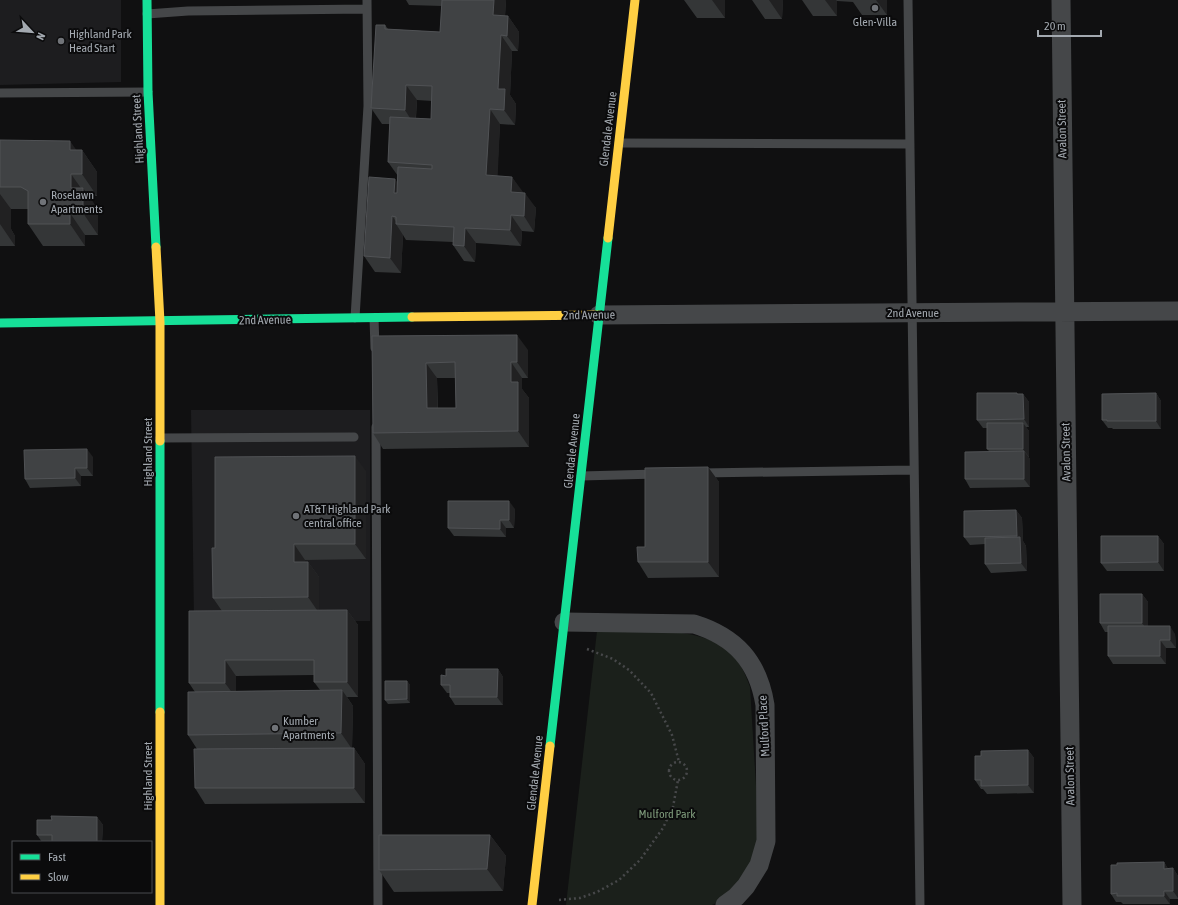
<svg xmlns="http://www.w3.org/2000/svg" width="1178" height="905" viewBox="0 0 1178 905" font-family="'Asap Condensed',sans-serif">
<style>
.built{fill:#1d1d1f}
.green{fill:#1b201b}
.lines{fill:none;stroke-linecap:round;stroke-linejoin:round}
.path{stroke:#47484a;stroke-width:2.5;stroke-dasharray:2 3;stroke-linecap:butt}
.lane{stroke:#454749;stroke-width:9}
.street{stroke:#454749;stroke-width:19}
.fast{stroke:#16e098;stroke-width:9}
.slow{stroke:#ffcf43;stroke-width:9}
.wall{fill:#343637;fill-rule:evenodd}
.shaded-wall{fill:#212122}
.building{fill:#404244;stroke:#505255;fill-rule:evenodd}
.poi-dot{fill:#707378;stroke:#0b0b0c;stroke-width:1.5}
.labels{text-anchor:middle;stroke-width:4;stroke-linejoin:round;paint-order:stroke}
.poi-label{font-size:12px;fill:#a3a9b0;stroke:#0b0b0c;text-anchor:start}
.street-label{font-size:12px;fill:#a3a9b0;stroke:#0b0b0c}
.park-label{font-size:12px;fill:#7e9a7b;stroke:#0b0b0c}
</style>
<rect width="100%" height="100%" fill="#101011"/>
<path class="built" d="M0 0H121V82L0 85Z
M191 410H370V621H194Z"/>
<path class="green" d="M597 631C631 631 690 627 718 644 723 647 729 651 733 655 741 663 746 676 750 687L758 819 757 850 746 874 727 898 712 905H566Z"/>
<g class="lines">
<path class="path" d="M587 649 613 659 629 670 651 693 672 735 679 762
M669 771a9 9 0 1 1 18 0a9 9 0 1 1-18 0Z
M559 900 580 898 597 892 619 880 640 860 663 828 673 807 678 780"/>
<path class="lane" d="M908 0 920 905
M147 14 188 11 367 9
M0 93 148 92
M619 143 910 144
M355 318 368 106 367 0
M374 318 375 348
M376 427 378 905
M160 438 354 437
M702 473 914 470
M581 476 657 474"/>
<path class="street" d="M1061 0 1072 905
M599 315 1178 311
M564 622 694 624C736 637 758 662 765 705L766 841 759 865 746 886 736 897 725 905"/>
<path class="fast" d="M147 0 148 92 156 247
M0 323 412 317
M160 441V712
M550 746 608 238"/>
<path class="slow" d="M608 238 635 0
M156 247 160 322V441
M412 317 599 315
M160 712V905
M532 905 550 746"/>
</g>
<path class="wall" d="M406 0H506L505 16H508L519 32 518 51H512L510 95 516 104 515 125 500 124 497 176 512 177 522 193 536 208 534 232 522 231 521 246 476 243 475 262 464 261 453 245V242L406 240 403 235 401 273 375 272 364 256 397 182 398 176 388 162 390 124H382L371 108 385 25 388 29 440 32 442 6 409 5ZM417 100 432 101 431 119 416 118Z
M684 0H725V18H697Z
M735 0H783L782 19H765L752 0Z
M802 0H887V15H862L853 2 837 1V16H813Z
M0 140 77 150H82L97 172V196H88L98 209V235H85V246H43L28 224V209H11V229L15 236V246H0Z
M372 336 528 350V378H522V389L529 398V447L383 449 373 433ZM437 378H455L456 408H438Z
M1156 393 1161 401V429H1113L1112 428H1108L1102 420Z
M1018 394H1023L1029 402V427H1026L1029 431V457H1028L1030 459V487L970 488 965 479 990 452 987 449V428H983L977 420Z
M93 457V476H81V486L30 488 25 479Z
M708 467 719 482V577L648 578 638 562 645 547Z
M366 471V559L305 560V562H308L319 577V610H347L358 625V697H347L353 706 352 748H354L365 764V803L205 804 195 788 197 749 188 735 195 692 189 683 222 611 213 598 215 548ZM314 675V682L320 690 236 691V676Z
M515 509 514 528H506V537L454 536 448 528Z
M1016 510 1022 518 1023 541 1026 546 1027 571 991 573 985 564V544L970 545 964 537Z
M1158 536 1164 544V571H1107L1101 563Z
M1142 594 1148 602V626L1175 634 1176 648H1166V664H1113L1108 656V632H1105L1100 623Z
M498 669 503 677V705H455L450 697V693H447L441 685Z
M407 681 410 685V703L388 704 385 700Z
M1028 750 1034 758V793L987 794 983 789H981L975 780 981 756Z
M97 817 103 825 102 842H42L37 835 52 820Z
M490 835 506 856 503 891 394 892 379 870Z
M1164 862 1168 869 1173 868 1178 876V899H1170V904H1123L1121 902H1116L1111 894 1117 865Z"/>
<path class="shaded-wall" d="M494 0H506L504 31 493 15Z
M712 0H725V18Z
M769 0H783L782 19Z
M825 0H836L837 1V16Z
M876 0H887V15Z
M508 16 519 32 518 51 507 36Z
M501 35 512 51 510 95 516 104 515 125 504 110 498 89Z
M406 85 417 100 415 126 405 110Z
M490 109 500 124 497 191 486 175Z
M70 141 82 158V150L97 172V196L82 174 70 150Z
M71 174 83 191V188L98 209V235L83 213 71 188Z
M512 177 523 192 522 208 511 192Z
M395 179 406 194 394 193Z
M525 193 536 208 534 232 524 216Z
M0 194 11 209V229L15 236V246L0 224Z
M70 213 85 235V246L70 224Z
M511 215 522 231 521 246 510 230Z
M392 216 398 224H396L403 235 401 273 390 258Z
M465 228 476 243 475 262 464 246Z
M517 335 528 350V378L517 362Z
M511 362 522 378V389L529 398V447L518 431 511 382Z
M426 363 437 378 438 424 427 408Z
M1156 393 1161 401V429L1156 421Z
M1023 394 1029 402V427L1024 419Z
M1023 423 1029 431V457L1023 449Z
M87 449 93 457V476L87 468Z
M1024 451 1030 459V487L1024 479Z
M355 456 366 471V559L355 544Z
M708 467 719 482V577L708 562Z
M75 468 81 476V486L75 478Z
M509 501 515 509 514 528 509 520Z
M1016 510 1022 518 1023 541 1026 546 1027 571 1021 563 1020 540 1017 536Z
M500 520 506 528V537L500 529Z
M1158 536 1164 544V571L1158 562Z
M294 544 305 560V577L294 562Z
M308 562 319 577V613L308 597Z
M1142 594 1148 602V631L1142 623Z
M347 610 358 625V697L347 682Z
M1170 626 1175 634 1176 648 1170 640Z
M1160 640 1166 648V664L1160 656Z
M225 660 236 676V698L225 683Z
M498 669 503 677V705L497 697Z
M407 681 410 685V703L407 699Z
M342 690 353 706 352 749 341 733Z
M354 748 365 764V803L354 788Z
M1028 750 1034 758V793L1028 785Z
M97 817 103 825 102 842H97Z
M490 835 506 856 503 891 487 869Z
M1164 862 1169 870 1164 869Z
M1173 868 1178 876V898L1173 891Z
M1164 891 1170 899V904L1164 896Z"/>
<path class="building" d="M442 0H494L493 15 508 16 507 36 501 35 498 89H505L504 110 490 109 486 175 512 177 511 192 525 193 524 216 511 215 510 230 465 228 464 246 453 245 454 227 396 224V217L392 216 390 258 364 256 369 177 395 179 394 193H397L398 167 432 169V165L388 162 390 117 431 119 432 86 406 85 405 110 371 108 376 25H385V29L440 32Z
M0 140 70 141V150H82V174H71V188H83V213H70V224H28V191L21 187H0Z
M517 335V362H511V382H518V431L373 433 372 336ZM455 362 456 408H427L426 363Z
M977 393H1017V394H1023L1024 419 977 420Z
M1156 393V421H1107V420H1102V394Z
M987 423H1023V449H987Z
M87 449V468H75V478L25 479 24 450Z
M1024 451V479H965V452Z
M355 456V544H294V562H308V597L213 598 212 548H215V457Z
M708 467V562H638L637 547H645V468Z
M448 501H509V520H500V529L448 528Z
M1016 510 1017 536 964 537V511Z
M1101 536H1158V562L1101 563Z
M1020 537 1021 563 985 564V538Z
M1100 594H1142V623H1100Z
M347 610V682H314V660H225V683H189V611Z
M1108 626H1170V640H1160V656H1108Z
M446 669H498L497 697H450V685H441V675L446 676Z
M385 681H407V699L385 700Z
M342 690 341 733 188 735V692Z
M354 748V788H195L194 749Z
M1028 750V785L981 786V780H975V756H981V751Z
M51 816 97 817V842H52V835H37V820H52Z
M379 835H490L487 869 379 870Z
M1164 862V869L1173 868V891H1164V896H1117V893L1111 894V865H1117V863Z"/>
<g class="poi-dot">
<circle cx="875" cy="8" r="4"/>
<circle cx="61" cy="41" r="4"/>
<circle cx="43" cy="202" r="4"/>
<circle cx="296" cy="516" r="4"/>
<circle cx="275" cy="728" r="4"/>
</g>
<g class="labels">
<g class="poi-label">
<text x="875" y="26" text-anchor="middle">Glen-Villa</text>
<text x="69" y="38">Highland Park<tspan x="69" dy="14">Head Start</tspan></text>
<text x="51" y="199">Roselawn<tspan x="51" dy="14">Apartments</tspan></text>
<text x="304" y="513">AT&amp;T Highland Park<tspan x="304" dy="14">central office</tspan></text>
<text x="283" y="725">Kumber<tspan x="283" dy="14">Apartments</tspan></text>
</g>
<g class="street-label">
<text transform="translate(138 129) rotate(-93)" y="4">Highland Street</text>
<text transform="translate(608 129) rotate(-83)" y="4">Glendale Avenue</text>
<text transform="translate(1062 129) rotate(-91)" y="4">Avalon Street</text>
<text x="913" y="317">2nd Avenue</text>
<text transform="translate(589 315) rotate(-1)" y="4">2nd Avenue</text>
<text transform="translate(265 320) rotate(-1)" y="4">2nd Avenue</text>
<text transform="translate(572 451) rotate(-84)" y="4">Glendale Avenue</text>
<text transform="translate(148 452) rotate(-90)" y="4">Highland Street</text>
<text transform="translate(1066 452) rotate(-91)" y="4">Avalon Street</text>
<text transform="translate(764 726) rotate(-93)" y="4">Mulford Place</text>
<text transform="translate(535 773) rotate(-84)" y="4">Glendale Avenue</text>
<text transform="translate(148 776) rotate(-90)" y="4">Highland Street</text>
<text transform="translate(1070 776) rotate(-91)" y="4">Avalon Street</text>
</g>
<g class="park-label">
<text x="667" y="818">Mulford Park</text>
</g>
</g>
<rect x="12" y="841" width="140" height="52" fill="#0b0b0c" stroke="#484a4e"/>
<rect x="20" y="854" width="20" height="6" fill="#16e098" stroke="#484a4e"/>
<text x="48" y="861" font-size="12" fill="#a3a9b0">Fast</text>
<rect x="20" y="874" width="20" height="6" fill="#ffcf43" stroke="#484a4e"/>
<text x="48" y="881" font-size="12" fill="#a3a9b0">Slow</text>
<g transform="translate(32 32) rotate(116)" stroke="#0b0b0c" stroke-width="3" paint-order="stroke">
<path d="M0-3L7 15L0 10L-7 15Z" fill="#a3a9b0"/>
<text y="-6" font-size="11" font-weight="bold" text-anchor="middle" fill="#a3a9b0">N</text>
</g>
<path d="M1038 30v6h63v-6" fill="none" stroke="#a3a9b0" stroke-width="2"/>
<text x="1044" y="30" font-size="12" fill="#a3a9b0" stroke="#0b0b0c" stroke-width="3" paint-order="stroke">20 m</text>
</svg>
